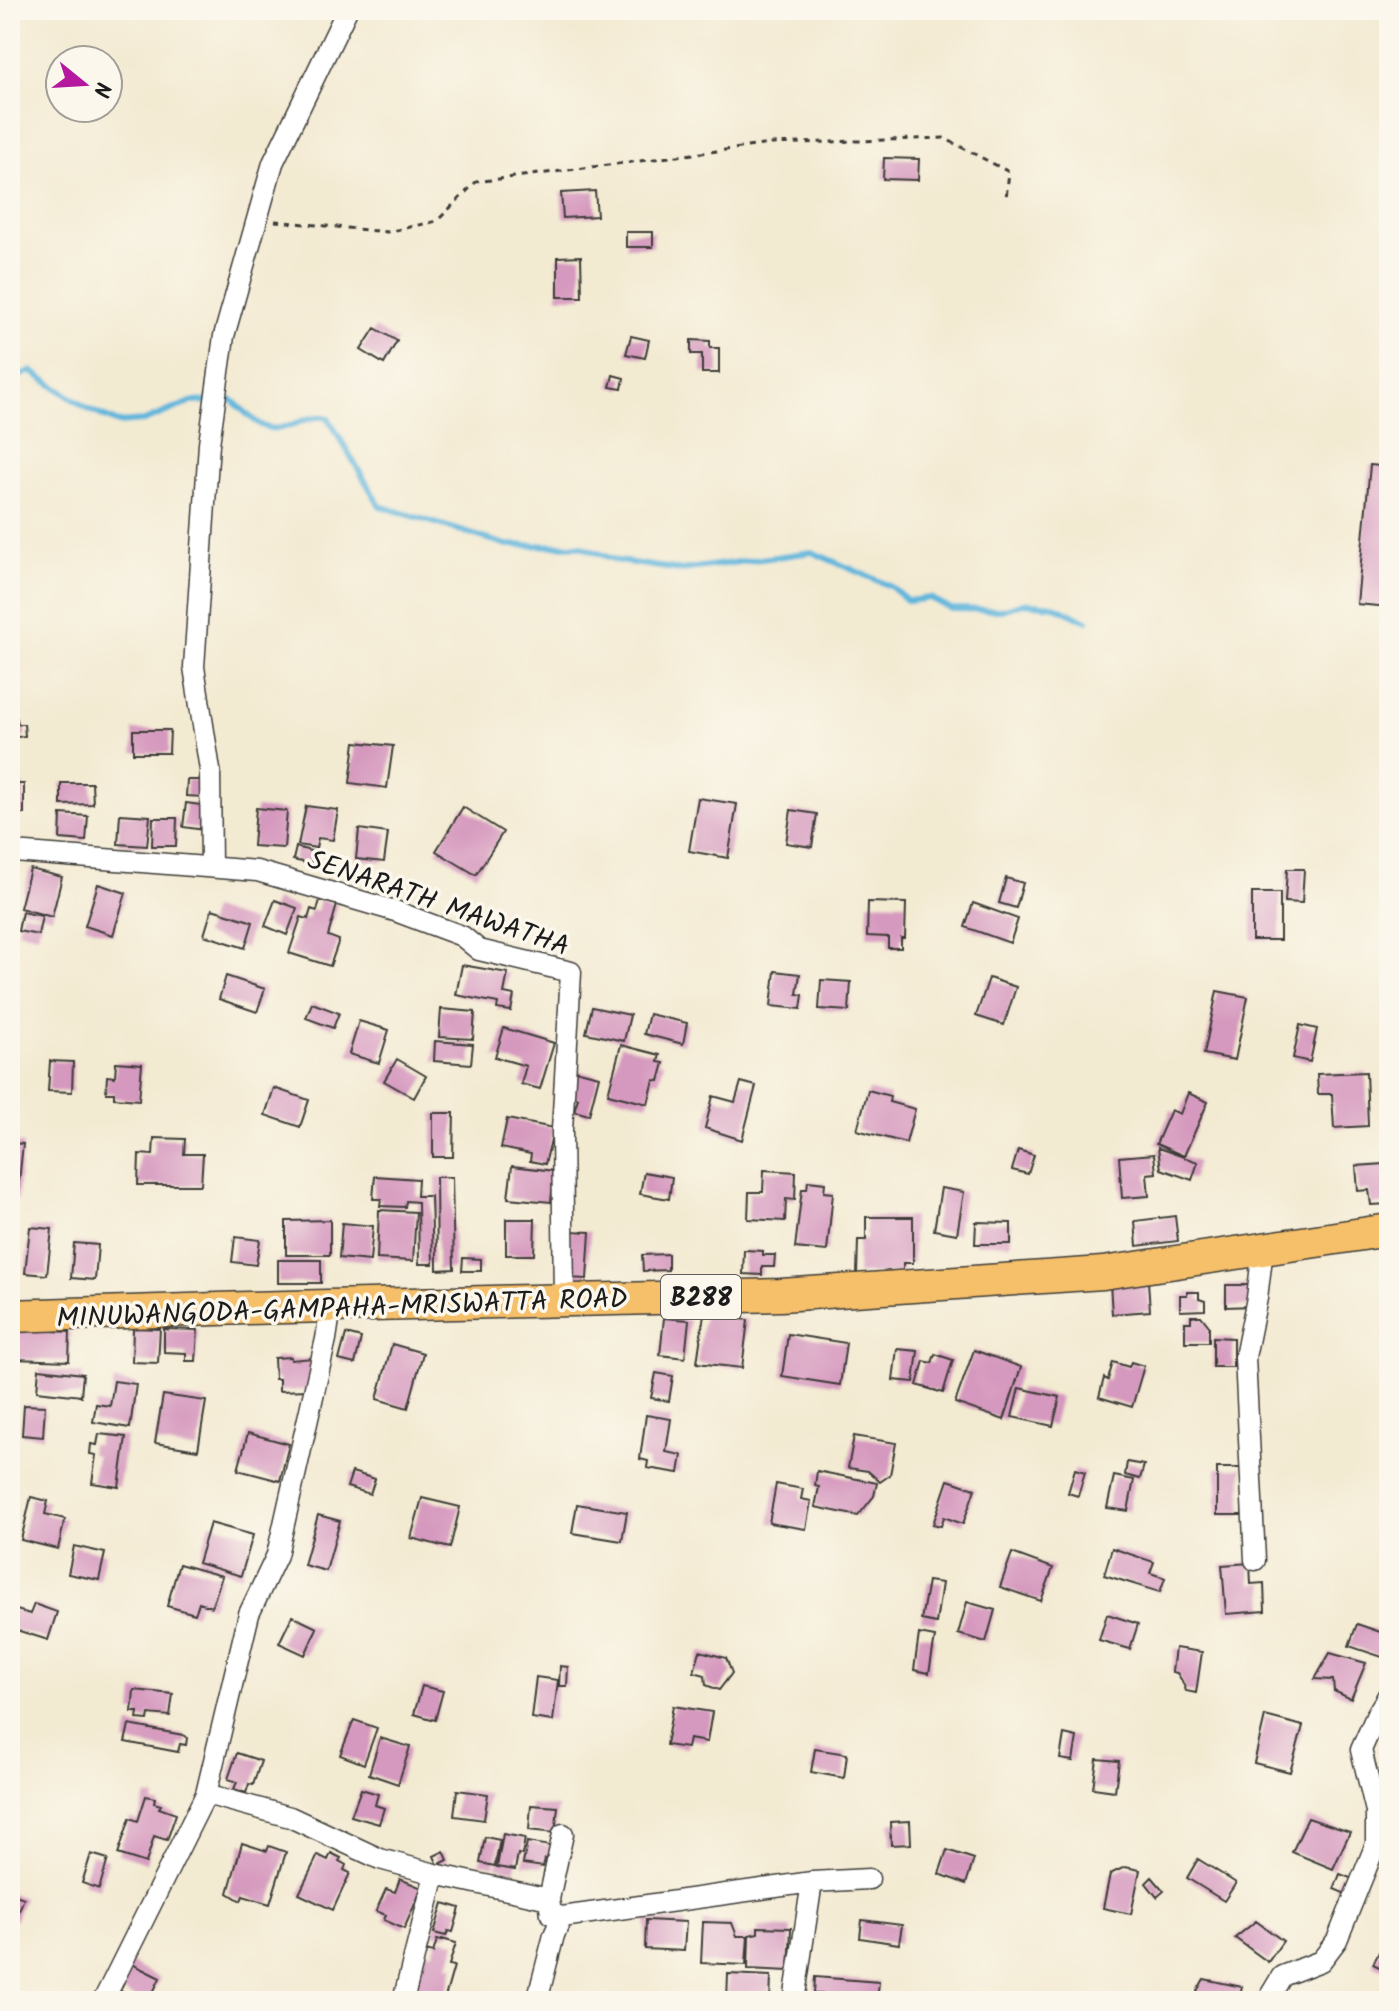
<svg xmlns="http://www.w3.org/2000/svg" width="1399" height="2011" viewBox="0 0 1399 2011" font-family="Kalam,sans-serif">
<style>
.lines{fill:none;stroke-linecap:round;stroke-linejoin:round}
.stream{stroke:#60b6dc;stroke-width:6}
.building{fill:#d598be}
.minor-casing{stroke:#3c3b37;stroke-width:23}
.primary-casing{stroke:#3c3b37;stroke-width:35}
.path{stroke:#3c3b37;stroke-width:3;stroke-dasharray:6 6;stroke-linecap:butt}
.minor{stroke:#fff;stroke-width:20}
.primary{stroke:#f6c06b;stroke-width:32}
.labels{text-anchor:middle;stroke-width:7;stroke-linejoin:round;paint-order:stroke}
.shield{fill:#fbf7ec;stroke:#5f5e5a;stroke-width:2}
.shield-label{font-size:26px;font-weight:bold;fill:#1c1c1c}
.street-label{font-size:28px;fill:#1c1c1c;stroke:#fbf7ec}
</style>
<rect width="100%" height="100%" fill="#fbf7ec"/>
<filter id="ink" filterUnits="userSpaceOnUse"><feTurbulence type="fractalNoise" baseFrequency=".0125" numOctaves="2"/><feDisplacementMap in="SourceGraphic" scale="16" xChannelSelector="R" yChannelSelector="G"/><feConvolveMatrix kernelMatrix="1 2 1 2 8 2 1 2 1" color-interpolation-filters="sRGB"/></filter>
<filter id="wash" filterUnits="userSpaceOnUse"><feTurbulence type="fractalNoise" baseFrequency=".006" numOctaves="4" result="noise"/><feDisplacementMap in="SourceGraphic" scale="32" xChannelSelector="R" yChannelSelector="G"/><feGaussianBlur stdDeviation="1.8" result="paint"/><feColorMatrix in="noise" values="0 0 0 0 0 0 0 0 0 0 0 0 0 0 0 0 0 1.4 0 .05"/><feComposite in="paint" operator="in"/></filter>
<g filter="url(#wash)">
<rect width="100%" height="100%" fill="#f3ead2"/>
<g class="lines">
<path class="stream" d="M10 379 31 371 88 409 118 423 144 421 191 402 232 400C241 408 251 419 261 425 284 438 306 411 328 418L380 506 507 545 580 546 618 561 681 570 812 552 890 586 908 601 930 598 951 609 1002 610 1023 603 1054 606 1087 621"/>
</g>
<g id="blocks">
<path class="building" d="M884 158 919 159 918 180 883 179Z
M595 191 597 216 563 218 561 193Z
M626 232H653V247H626Z
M581 256 582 297H558V257Z
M375 328 397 341 384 364 361 350Z
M631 336 649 340 645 358 626 354Z
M691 340 710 341V348H719V373H702V354H691Z
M613 375 624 378 622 389 610 387Z
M1370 465 1389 467V607L1357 604Z
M16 716 18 724H24L25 736 10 738V717Z
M133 730H170L169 753H133Z
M355 742 393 746 387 788 350 783Z
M10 775H14V784H24V814H10Z
M187 780H205V797L186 796Z
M61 783H92L93 804 61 805Z
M698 798 737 804 728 858 689 851Z
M186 803 208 806 205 830 183 827Z
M306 806 338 810 333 840 318 838 316 848 298 845Z
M463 807 503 832 476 875 436 851Z
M256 808 287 811 284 848 253 846Z
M791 810 817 814 812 847 786 843Z
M61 814 88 816 86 841 60 839Z
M120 814 150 816 147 846 118 844Z
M153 818H177L176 846H152Z
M359 829 388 833 384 862 356 859Z
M296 847 314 852 311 864 293 860Z
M30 869 62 877 52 917 20 908Z
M1287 869H1304L1302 903 1285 902Z
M1006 878 1023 883 1016 908 999 903Z
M98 884 126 893 113 935 85 926Z
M1252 893H1280V940H1252Z
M275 900 297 908 287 935 265 926Z
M320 900 337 905 328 936 339 940 330 966 289 953 301 917 308 919 311 909 317 911Z
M868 902 906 903 905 938H901V948H888V937L867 936Z
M973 903 1018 919 1010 943 965 927Z
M212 909 253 922 245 948 204 935Z
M22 912 42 916 38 935 18 931Z
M462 965 508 973 504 993 514 995 511 1011 497 1009 498 1003 456 995Z
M775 971 800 974 797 994 803 995 801 1009 771 1006Z
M226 976 265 989 257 1012 219 999Z
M989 978 1016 987 1004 1025 976 1016Z
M821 980 851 982 849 1011 819 1009Z
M1217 991 1248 997 1235 1060 1204 1054Z
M312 1003 339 1013 333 1028 306 1018Z
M592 1007 630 1015 624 1041 586 1033Z
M441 1009 475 1012 473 1039 439 1037Z
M649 1014 687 1023 683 1044 644 1034Z
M359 1021 389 1030 379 1063 349 1054Z
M1300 1025 1317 1029 1310 1062 1293 1058Z
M504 1028 554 1043 540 1089 521 1084 526 1066 495 1057Z
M435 1041 473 1044 471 1064 434 1061Z
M621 1045 660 1055 658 1062 664 1063 659 1081 654 1080 648 1104 608 1094Z
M397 1059 426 1076 414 1098 384 1081Z
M50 1061 73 1062 72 1092 48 1091Z
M116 1062 142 1064 139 1100 114 1098V1093H106L107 1076 115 1077Z
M575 1070 599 1076 589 1115 574 1111 578 1098 568 1095Z
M1366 1072 1368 1126 1334 1128 1332 1094H1318L1317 1074Z
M741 1082 756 1086 742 1140 705 1128 713 1096 735 1102Z
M274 1088 309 1100 300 1127 265 1115Z
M868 1090 890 1096 889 1102 915 1109 906 1143 857 1130Z
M1188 1093 1208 1102 1184 1156 1156 1144 1171 1110 1180 1114Z
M433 1113H454L453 1157H433Z
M507 1119 554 1128 545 1164 530 1161 531 1154 501 1148Z
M154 1138 185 1139 184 1154H203L201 1185H138L139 1154 153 1155Z
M10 1143 23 1144 17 1200 10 1199Z
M1389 1147V1204L1371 1205 1369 1190 1358 1191 1356 1166 1385 1164V1148Z
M1158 1148 1198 1162 1192 1180 1161 1169Z
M1018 1150 1034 1155 1028 1174 1012 1170Z
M1154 1154 1156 1173 1147 1174 1149 1196 1122 1198 1119 1157Z
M512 1166 554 1171 551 1202 508 1198Z
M764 1170 796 1172 795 1200 786 1199 785 1221 748 1219 749 1192H763Z
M644 1172 672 1177 669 1199 640 1194Z
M375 1176 418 1179 417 1196H431L433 1264H419L418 1202 406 1201 405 1207 380 1206 381 1199H373Z
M436 1177H452L454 1269 437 1270Z
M808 1181 825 1183 824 1192 833 1193 827 1251 795 1248 802 1189H807Z
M941 1188 964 1192 957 1234 934 1230Z
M379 1210 416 1212 413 1261 377 1259Z
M1175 1216 1178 1241 1137 1246 1135 1221Z
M866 1217H913V1263H903V1274H857L858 1240H866Z
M506 1219H535L534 1255H506Z
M330 1220V1255H286V1221Z
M976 1222 1011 1223V1244H975Z
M342 1223 373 1226 370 1261 339 1258Z
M30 1227 52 1229 47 1275 25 1273Z
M570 1231 590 1232 587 1279 567 1278Z
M235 1237 260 1240 256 1265 232 1262Z
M74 1243 98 1245 95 1280 71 1278Z
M744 1250 763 1251V1255H775L774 1267H762V1275L743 1274Z
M668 1254V1270L643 1271 642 1255Z
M463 1258 481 1259V1271H462Z
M278 1260H321V1283H278Z
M1148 1281 1150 1311 1112 1314 1110 1283Z
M1226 1285H1252V1306L1226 1307Z
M1187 1292H1199V1299L1205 1301V1310L1180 1311V1295H1187Z
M704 1314 748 1320 742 1368 697 1363Z
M1191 1316H1201L1209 1326V1342H1185V1322H1191Z
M664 1318 689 1320 685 1358 660 1355Z
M133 1328 160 1329 158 1363 132 1362Z
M15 1329 70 1332 69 1361 14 1359Z
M164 1329 198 1330 196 1361H186V1353L164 1352Z
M346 1334 361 1338 355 1364 339 1360Z
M788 1334 846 1343 840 1385 782 1376Z
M1213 1337 1233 1338V1367H1213Z
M392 1344 423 1353 408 1408 377 1399Z
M897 1349 918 1351 914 1382 893 1380Z
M974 1350 1021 1367 1004 1420 955 1403Z
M935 1354 953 1360 943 1393 917 1385 924 1361 932 1363Z
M291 1357V1360L313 1358 308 1390 279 1391V1379H275L274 1358Z
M1113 1362 1129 1367 1131 1362 1144 1366 1132 1407 1099 1397 1104 1378 1108 1380Z
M39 1369 83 1374 81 1396 37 1391Z
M656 1373 673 1376 669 1401 651 1398Z
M114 1381 136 1384 130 1428 93 1422 96 1404 110 1406Z
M1019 1388 1060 1397 1053 1426 1012 1417Z
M163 1395 206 1401 198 1450 155 1443Z
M24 1405 45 1406 43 1437 22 1435Z
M646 1415 671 1419 666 1452 682 1455 679 1473 647 1468 648 1461 640 1459Z
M248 1433 289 1444 280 1481 238 1470Z
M99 1434 126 1437 119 1487 92 1483 96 1455 90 1454 91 1444 97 1445Z
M854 1436 896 1443 890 1475 880 1482 868 1471 848 1468Z
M1127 1462 1144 1465 1140 1479 1125 1475Z
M1217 1468H1242V1515H1217Z
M1075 1469 1085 1472 1078 1496 1068 1493Z
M817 1471 877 1483 874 1496 858 1516 815 1507 819 1487 815 1486Z
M352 1472 375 1479 370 1494 347 1487Z
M1114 1476 1134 1480 1128 1511 1107 1508Z
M948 1480 975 1489 963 1524 944 1517 941 1526 933 1524Z
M776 1484 803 1489 801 1499 811 1501 806 1529 769 1523Z
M31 1497 48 1501 45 1514 65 1519 58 1549 21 1540Z
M422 1498 460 1507 450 1548 411 1538Z
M577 1504 627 1512 622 1541 572 1533Z
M318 1515 340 1521 326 1571 304 1565Z
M210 1523 253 1535 241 1576 198 1563Z
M74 1546 105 1553 99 1580 68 1574Z
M1112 1548 1154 1562 1150 1573 1165 1578 1160 1592 1104 1575Z
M1012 1553 1053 1568 1041 1601 1000 1587Z
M1250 1563 1251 1584 1264 1583 1265 1611 1226 1614 1222 1565Z
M179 1564 222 1576 212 1607 199 1603 195 1614 167 1606Z
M928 1581 942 1583 936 1623 921 1620Z
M967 1602 995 1610 986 1642 958 1634Z
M34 1604 57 1612 48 1640 10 1628V1608L30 1614Z
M1107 1614 1138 1624 1130 1649 1099 1640Z
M292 1616 317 1628 305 1655 279 1643Z
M1357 1624 1389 1635 1388 1659 1349 1646Z
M919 1634 935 1637 929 1673 914 1670Z
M1175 1648 1202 1652 1196 1693 1186 1691 1182 1681 1177 1673 1172 1672Z
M700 1651 726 1658 732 1673 719 1690 706 1685 705 1675 694 1672Z
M1330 1653 1366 1663 1351 1699 1334 1691 1333 1680 1315 1679Z
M560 1666 568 1667 567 1686H559Z
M536 1677 558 1680 553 1721 531 1718Z
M422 1686 443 1691 435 1720 414 1714Z
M134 1690 173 1694 170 1716 149 1714 148 1720 137 1719 138 1712H132Z
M673 1706 712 1712 707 1742 689 1739 687 1748 666 1745Z
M1265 1716 1303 1726 1290 1772 1254 1763Z
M354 1720 377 1728 364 1764 340 1755Z
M129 1725 183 1735 187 1738 186 1745 180 1744 178 1752 125 1742Z
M1064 1734 1077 1737 1073 1761 1060 1759Z
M380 1738 410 1747 398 1784 369 1774Z
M815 1749 847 1754 844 1778 811 1772Z
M237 1753 261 1761 253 1785 249 1784 246 1793 234 1789 237 1782 228 1779Z
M1097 1759 1119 1761 1115 1791 1093 1788Z
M361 1789 378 1794 375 1805 384 1808 379 1824 351 1816Z
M457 1790 488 1794 484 1820 454 1816Z
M146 1796 155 1798 154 1803 161 1805 159 1808 176 1814 167 1840 154 1836 146 1863 118 1854 130 1818 138 1821Z
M531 1805 558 1807 555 1833 529 1830Z
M1308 1818 1350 1832 1333 1869 1292 1852Z
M910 1821 911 1844 891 1845 890 1822Z
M503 1834 525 1838 522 1855 518 1854 515 1870 497 1867Z
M485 1837 500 1840 495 1866 480 1863Z
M527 1842 556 1847 553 1860 545 1859 543 1867 523 1864Z
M242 1843 267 1851 269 1846 286 1852 270 1904 243 1896 241 1901 228 1893Z
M947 1850 974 1859 966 1884 939 1874Z
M444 1851 448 1860 438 1865 434 1856Z
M331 1853 341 1858 339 1861 346 1865 344 1870 350 1873 333 1910 299 1894 318 1855 328 1860Z
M91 1854 108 1859 99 1889 82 1883Z
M1198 1859 1236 1883 1224 1901 1187 1878Z
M1125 1867 1140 1870 1131 1914 1103 1908 1110 1874Z
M1340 1874 1353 1879 1348 1895 1334 1889Z
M1152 1877 1164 1891 1157 1897 1146 1883Z
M400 1879 422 1888 404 1929 384 1920 386 1915 376 1911 386 1889 395 1892Z
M10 1893 24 1898 15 1921 10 1919Z
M443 1903 460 1908 453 1932 448 1931 446 1936 434 1933Z
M646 1920 686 1922 684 1951 645 1949Z
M862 1920 902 1925 899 1944 860 1938Z
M1256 1921 1283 1941 1268 1962 1235 1938Z
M703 1922 732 1923 737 1936H748L746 1965 701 1963Z
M758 1927 791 1928 789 1971 748 1969 749 1935 758 1933Z
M442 1939 456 1943 449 1965 454 1966 444 2001H406L422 1950 433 1953 437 1940 442 1941Z
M1383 1944 1389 1947V1972L1373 1964Z
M128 1962 160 1978 149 2001H141L115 1988Z
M728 1974 771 1976 770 2001H727Z
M815 1977 879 1982 877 2001H822V1994H814Z
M1204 1979 1242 1987 1239 2001H1199L1197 1991Z"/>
</g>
</g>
<g filter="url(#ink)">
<use href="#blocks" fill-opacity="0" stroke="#3c3b37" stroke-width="2"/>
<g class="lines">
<g class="minor-casing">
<path id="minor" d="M14 852 257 871 395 911 462 936 479 950 571 972 562 1130 564 1300
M211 866 210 770 194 667 209 444 224 336 273 163 347 10
M1255 1560 1245 1357 1257 1298 1263 1249
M206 1794 290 1817 380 1859 435 1874 549 1899
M563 1834 549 1899 551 1914 562 1917 812 1882 869 1879
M103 2001 206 1794 249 1614 277 1555 326 1339 331 1306
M403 2001 435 1874
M537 2001 554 1935 562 1917
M794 2001 812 1882
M1267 2001 1282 1976 1321 1961 1337 1940 1376 1844V1811L1361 1750 1377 1714 1389 1694"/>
</g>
<g class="primary-casing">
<path id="primary" d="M10 1316 247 1308 781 1295 1103 1273 1389 1230"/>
</g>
<path class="path" d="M275 221 387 232 437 221 476 182 771 144 944 138 1009 172 1006 198"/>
<use href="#minor" class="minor"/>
<use href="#primary" class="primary"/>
</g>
</g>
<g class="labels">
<rect class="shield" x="661" y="1275" width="80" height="44" rx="6"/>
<g class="shield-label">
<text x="701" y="1306">B288</text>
</g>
<g class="street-label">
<text transform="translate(439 902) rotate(19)" y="10">SENARATH MAWATHA</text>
<text transform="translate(342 1307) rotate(-2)" y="10">MINUWANGODA-GAMPAHA-MRISWATTA ROAD</text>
</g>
</g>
<rect width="1399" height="2011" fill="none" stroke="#fbf7ec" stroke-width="40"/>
<g transform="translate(84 84) rotate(108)"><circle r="38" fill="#fbf7ec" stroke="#a29f99" stroke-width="2"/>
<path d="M0-6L14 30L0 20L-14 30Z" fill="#b5179e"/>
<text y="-12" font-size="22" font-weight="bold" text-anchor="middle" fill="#1c1c1c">N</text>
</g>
</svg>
